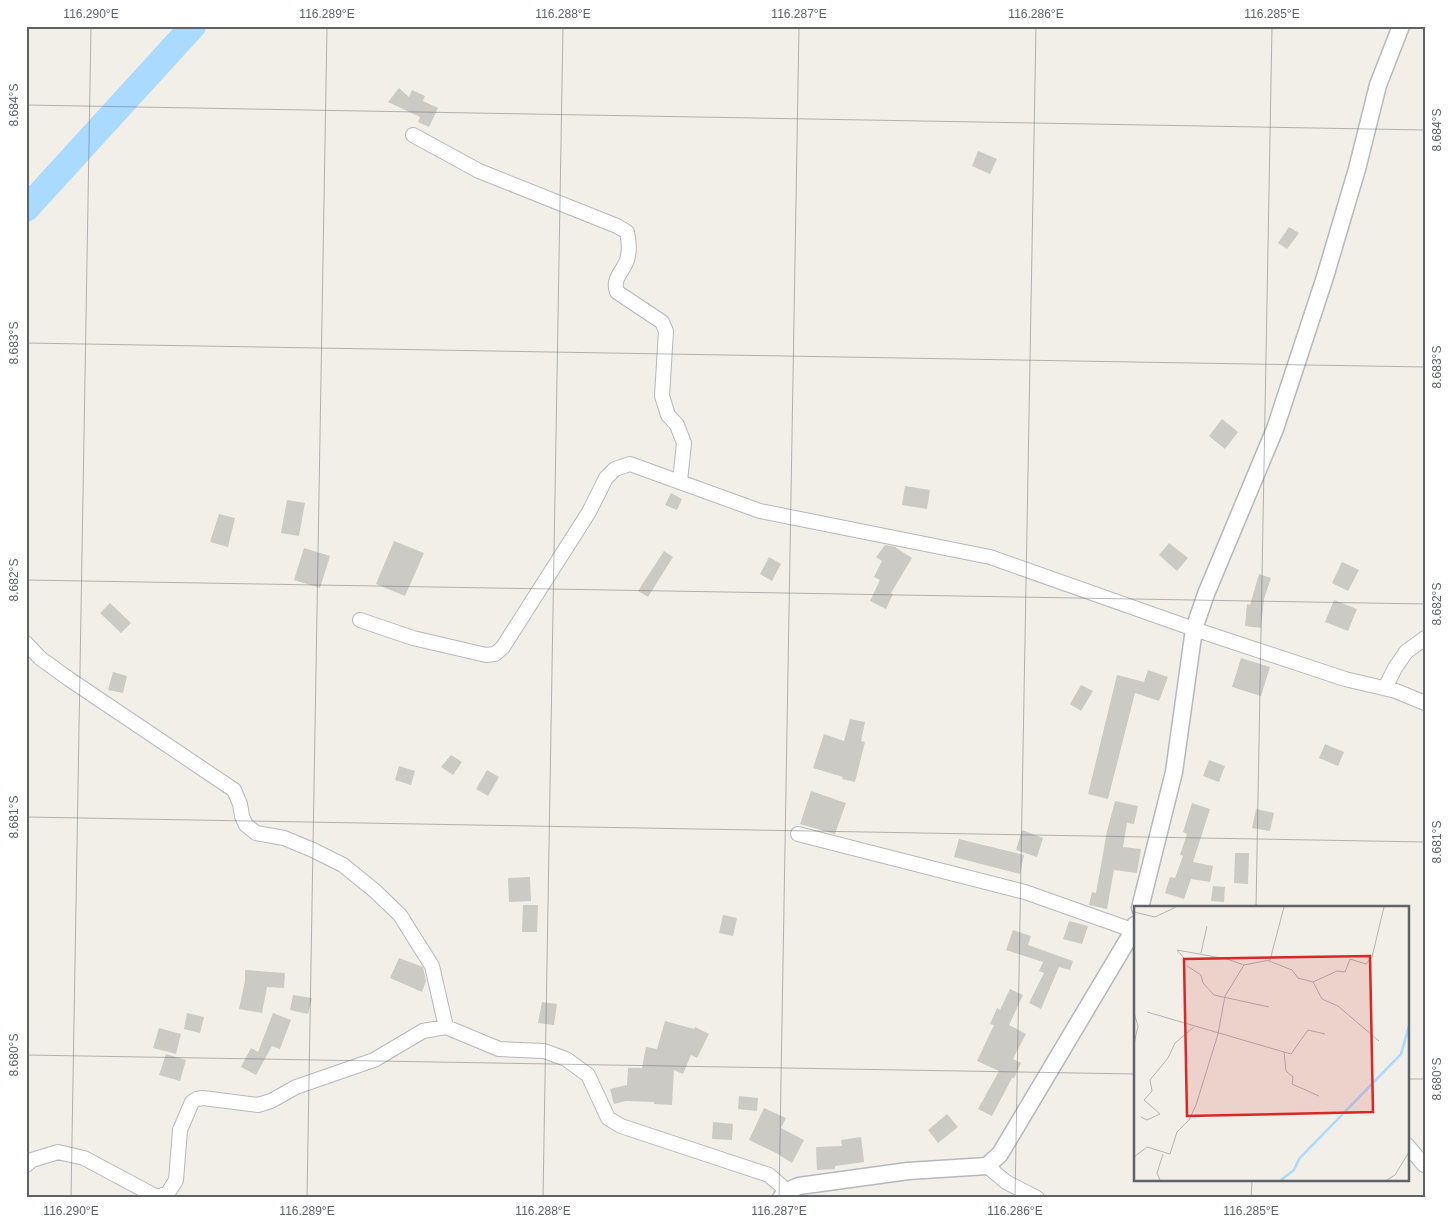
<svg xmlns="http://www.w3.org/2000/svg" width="1451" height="1224" viewBox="0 0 1451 1224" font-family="Helvetica,sans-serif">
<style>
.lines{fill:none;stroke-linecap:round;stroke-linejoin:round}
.river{stroke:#aadaff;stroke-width:26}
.building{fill:#cccac5}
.minor-casing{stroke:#b5b8bc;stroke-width:16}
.tertiary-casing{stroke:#b5b8bc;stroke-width:19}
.minor{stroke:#fff;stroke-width:14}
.tertiary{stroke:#fff;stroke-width:16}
.ticks{fill:none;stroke:#5f6368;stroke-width:1;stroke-opacity:0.45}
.inset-river{fill:none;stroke:#aadaff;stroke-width:2.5}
.inset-road{fill:none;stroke:#b3b3b1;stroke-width:1}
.view{fill:#d62828;fill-opacity:0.15;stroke:#d62828;stroke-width:2.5}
.inset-edge{fill:none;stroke:#5f6368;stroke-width:2.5}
.neatline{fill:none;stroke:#5f6368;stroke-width:2}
.ticks-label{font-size:12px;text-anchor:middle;fill:#5f6368}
</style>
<rect width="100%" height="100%" fill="#f1efe8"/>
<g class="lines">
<path class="river" d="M26 209 193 26"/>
</g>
<path class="building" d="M399 88 409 97 412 90 425 96 423 101 438 108 429 127 418 122 420 117 388 102Z
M978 151 997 159 990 174 972 166Z
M1289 227 1299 233 1287 249 1278 243Z
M1222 419 1238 432 1225 449 1209 436Z
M905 486 930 490 927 509 902 505Z
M671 493 682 499 677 510 665 505Z
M287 500 305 503 299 536 281 533Z
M219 514 235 518 228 547 210 542Z
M394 541 424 553 405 596 376 584Z
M1169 543 1188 558 1177 571 1159 555Z
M885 545 896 547V548L912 558 891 593 893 594 886 609 870 601 880 580 874 577 882 561 876 557Z
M304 548 330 556 320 588 294 580Z
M664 551 673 557 648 597 638 591Z
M769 557 781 564 772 581 760 574Z
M1342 562 1359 570 1348 591 1332 583Z
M1259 574 1271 578 1264 599 1261 628 1245 626 1247 604 1250 605Z
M1334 600 1357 609 1348 631 1325 622Z
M110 603 131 623 121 633 100 613Z
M1241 658 1270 667 1261 696 1232 687Z
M1148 670 1168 677 1159 701 1135 693 1108 799 1088 794 1117 675 1144 682Z
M113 672 127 676 123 693 108 690Z
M1081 685 1093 691 1081 711 1070 704Z
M850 719 865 722 861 741 865 742 855 782 842 779 843 777 813 768 824 734 844 741Z
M1325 744 1344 752 1338 766 1319 758Z
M451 755 462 762 453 775 441 767Z
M1209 760 1225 766 1219 782 1203 776Z
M399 766 415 771 411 785 395 780Z
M487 770 499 777 488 796 476 789Z
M811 791 846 803 835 834 800 824Z
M1115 801 1138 806 1134 824 1127 823 1123 847 1141 849 1137 873 1114 870 1107 909 1089 905 1092 892 1096 893 1107 831Z
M1192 803 1210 809 1193 862 1213 866 1210 882 1191 879 1184 899 1165 893 1170 877 1175 878 1183 856 1180 855 1187 834 1183 832Z
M1256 809 1274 813 1270 831 1252 828Z
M1022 830 1043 838 1037 857 1016 850Z
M959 839 1024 855 1020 874 954 857Z
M1235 853H1249L1248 884 1234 883Z
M530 877 531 901 509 902 508 878Z
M1213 886 1225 887 1224 902 1211 901Z
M523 905H538L537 932H522Z
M723 915 737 918 733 936 719 933Z
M1069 921 1088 926 1082 944 1063 939Z
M1013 930 1031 936 1028 945 1073 961 1070 970 1059 967 1041 1009 1029 1003 1044 973 1039 971 1043 962 1006 950Z
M399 958 423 967 426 981 422 992 390 978Z
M245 970 285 973 284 988 267 987 262 1013 239 1009 245 981Z
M1010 989 1023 995 1009 1025 1026 1034 1013 1059 1021 1063 1014 1078H1012L992 1116 978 1109 999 1071 977 1061 994 1025 990 1024 997 1008 1000 1010Z
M293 995 312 998 308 1014 290 1010Z
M542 1002 557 1004 554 1025 538 1023Z
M187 1013 204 1017 200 1033 184 1029Z
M273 1013 291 1020 280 1049 272 1046 256 1075 241 1067 251 1048 258 1052Z
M665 1021 694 1029 695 1027 709 1034 697 1058 691 1055 683 1074 674 1070 672 1105 654 1104V1102L626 1101 614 1104 610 1089 627 1085 628 1068H642L646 1047 657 1049Z
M159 1028 181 1034 176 1054 153 1048Z
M166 1054 186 1060 180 1081 159 1075Z
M739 1096 758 1098 757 1111 738 1109Z
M764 1108 786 1118 781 1128 804 1140 792 1163 776 1153 749 1140Z
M947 1114 958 1127 938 1143 928 1130Z
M713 1122 733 1124 732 1140 712 1139Z
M861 1137 864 1162 835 1166V1169L817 1170 816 1147 842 1146 841 1140Z"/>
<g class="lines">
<g class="minor-casing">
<path id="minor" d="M413 135 479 171 617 226 627 232C629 241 630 250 627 260 623 272 612 278 617 292L662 322 666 331 662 396 668 415 677 425 684 443 680 481
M360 620 413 638 486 655 495 654 503 647 589 512 606 478 615 469 630 464 760 511 990 557 1194 629 1345 679 1396 691 1425 703
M26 643 40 658 69 679 234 790 240 804 242 816 246 825 256 833 284 838 313 850 343 865 375 891 400 915 432 966 446 1027
M1385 688 1395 668 1406 652 1425 638
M798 834 1025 892 1135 931
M1407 1145 1424 1165
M26 1165 32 1160 58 1152 84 1158 157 1197 168 1193 176 1180 180 1130 192 1102 197 1099 203 1098 258 1105 271 1101 296 1087 374 1060 423 1031 446 1027 499 1049 544 1051 566 1059 588 1075 608 1118 621 1126 769 1175 787 1191
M987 1166 1006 1182 1037 1198"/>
</g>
<g class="tertiary-casing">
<path id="tertiary" d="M1140 908 1174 772 1194 629 1206 594 1275 429 1325 277 1357 169 1378 85 1401 26
M781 1198 787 1191 799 1186 908 1171 987 1166 1000 1154 1133 931 1135 925"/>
</g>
<use href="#minor" class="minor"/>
<use href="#tertiary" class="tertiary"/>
</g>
<path class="ticks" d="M26 105 1425 130M26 343 1425 367M26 580 1425 604M26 817 1425 842M1256 908 1272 26M26 1055 1135 1074M1407 1079H1425M71 1198 91 26M307 1198 327 26M543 1198 563 26M779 1198 799 26M1015 1198 1036 26M1251 1198 1252 1180"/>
<g transform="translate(1134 906)">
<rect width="275" height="275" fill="#f1efe8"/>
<path class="inset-river" d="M147 274 160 264 165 253 267 148 275 120"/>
<path class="inset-road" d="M0 6 21 11 42 1M67 47 73 20M50 52 43 44 93 53 110 59M135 55 158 64 164 72 179 76 203 65 211 66 216 53 232 58 238 51 250 1M53 60 67 69 69 77 80 89 135 101M179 76 188 93 204 100 245 135M13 106 157 148 174 124 191 128M0 107 4 120 0 138M150 146 152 165 159 171 158 178 185 190M7 211 13 214 26 208 10 194 18 185 16 174 34 152 41 137 60 121M0 251 13 241 36 248 43 226 55 214 62 199 84 128 91 90 110 59 136 54 150 1M26 274 23 267 29 248M253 274 261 269 275 246"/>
<path class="view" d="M236 50 239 206 53 210 50 53Z"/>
<rect width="275" height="275" class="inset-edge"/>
</g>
<rect width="1451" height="1224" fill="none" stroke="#ffffff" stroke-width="55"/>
<rect x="28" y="28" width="1396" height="1168" class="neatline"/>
<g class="ticks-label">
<text x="91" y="18">116.290°E</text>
<text x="327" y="18">116.289°E</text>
<text x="563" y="18">116.288°E</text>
<text x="799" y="18">116.287°E</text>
<text x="1036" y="18">116.286°E</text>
<text x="1272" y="18">116.285°E</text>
<text transform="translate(14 105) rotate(-90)" y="4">8.684°S</text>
<text transform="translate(1437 130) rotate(-90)" y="4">8.684°S</text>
<text transform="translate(14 343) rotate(-90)" y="4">8.683°S</text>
<text transform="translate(1437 367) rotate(-90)" y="4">8.683°S</text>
<text transform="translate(14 580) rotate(-90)" y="4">8.682°S</text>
<text transform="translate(1437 604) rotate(-90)" y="4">8.682°S</text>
<text transform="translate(14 817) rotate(-90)" y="4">8.681°S</text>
<text transform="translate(1437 842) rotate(-90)" y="4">8.681°S</text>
<text transform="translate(14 1055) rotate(-90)" y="4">8.680°S</text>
<text transform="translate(1437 1079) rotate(-90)" y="4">8.680°S</text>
<text x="71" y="1215">116.290°E</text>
<text x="307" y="1215">116.289°E</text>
<text x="543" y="1215">116.288°E</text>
<text x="779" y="1215">116.287°E</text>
<text x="1015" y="1215">116.286°E</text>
<text x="1251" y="1215">116.285°E</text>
</g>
</svg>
